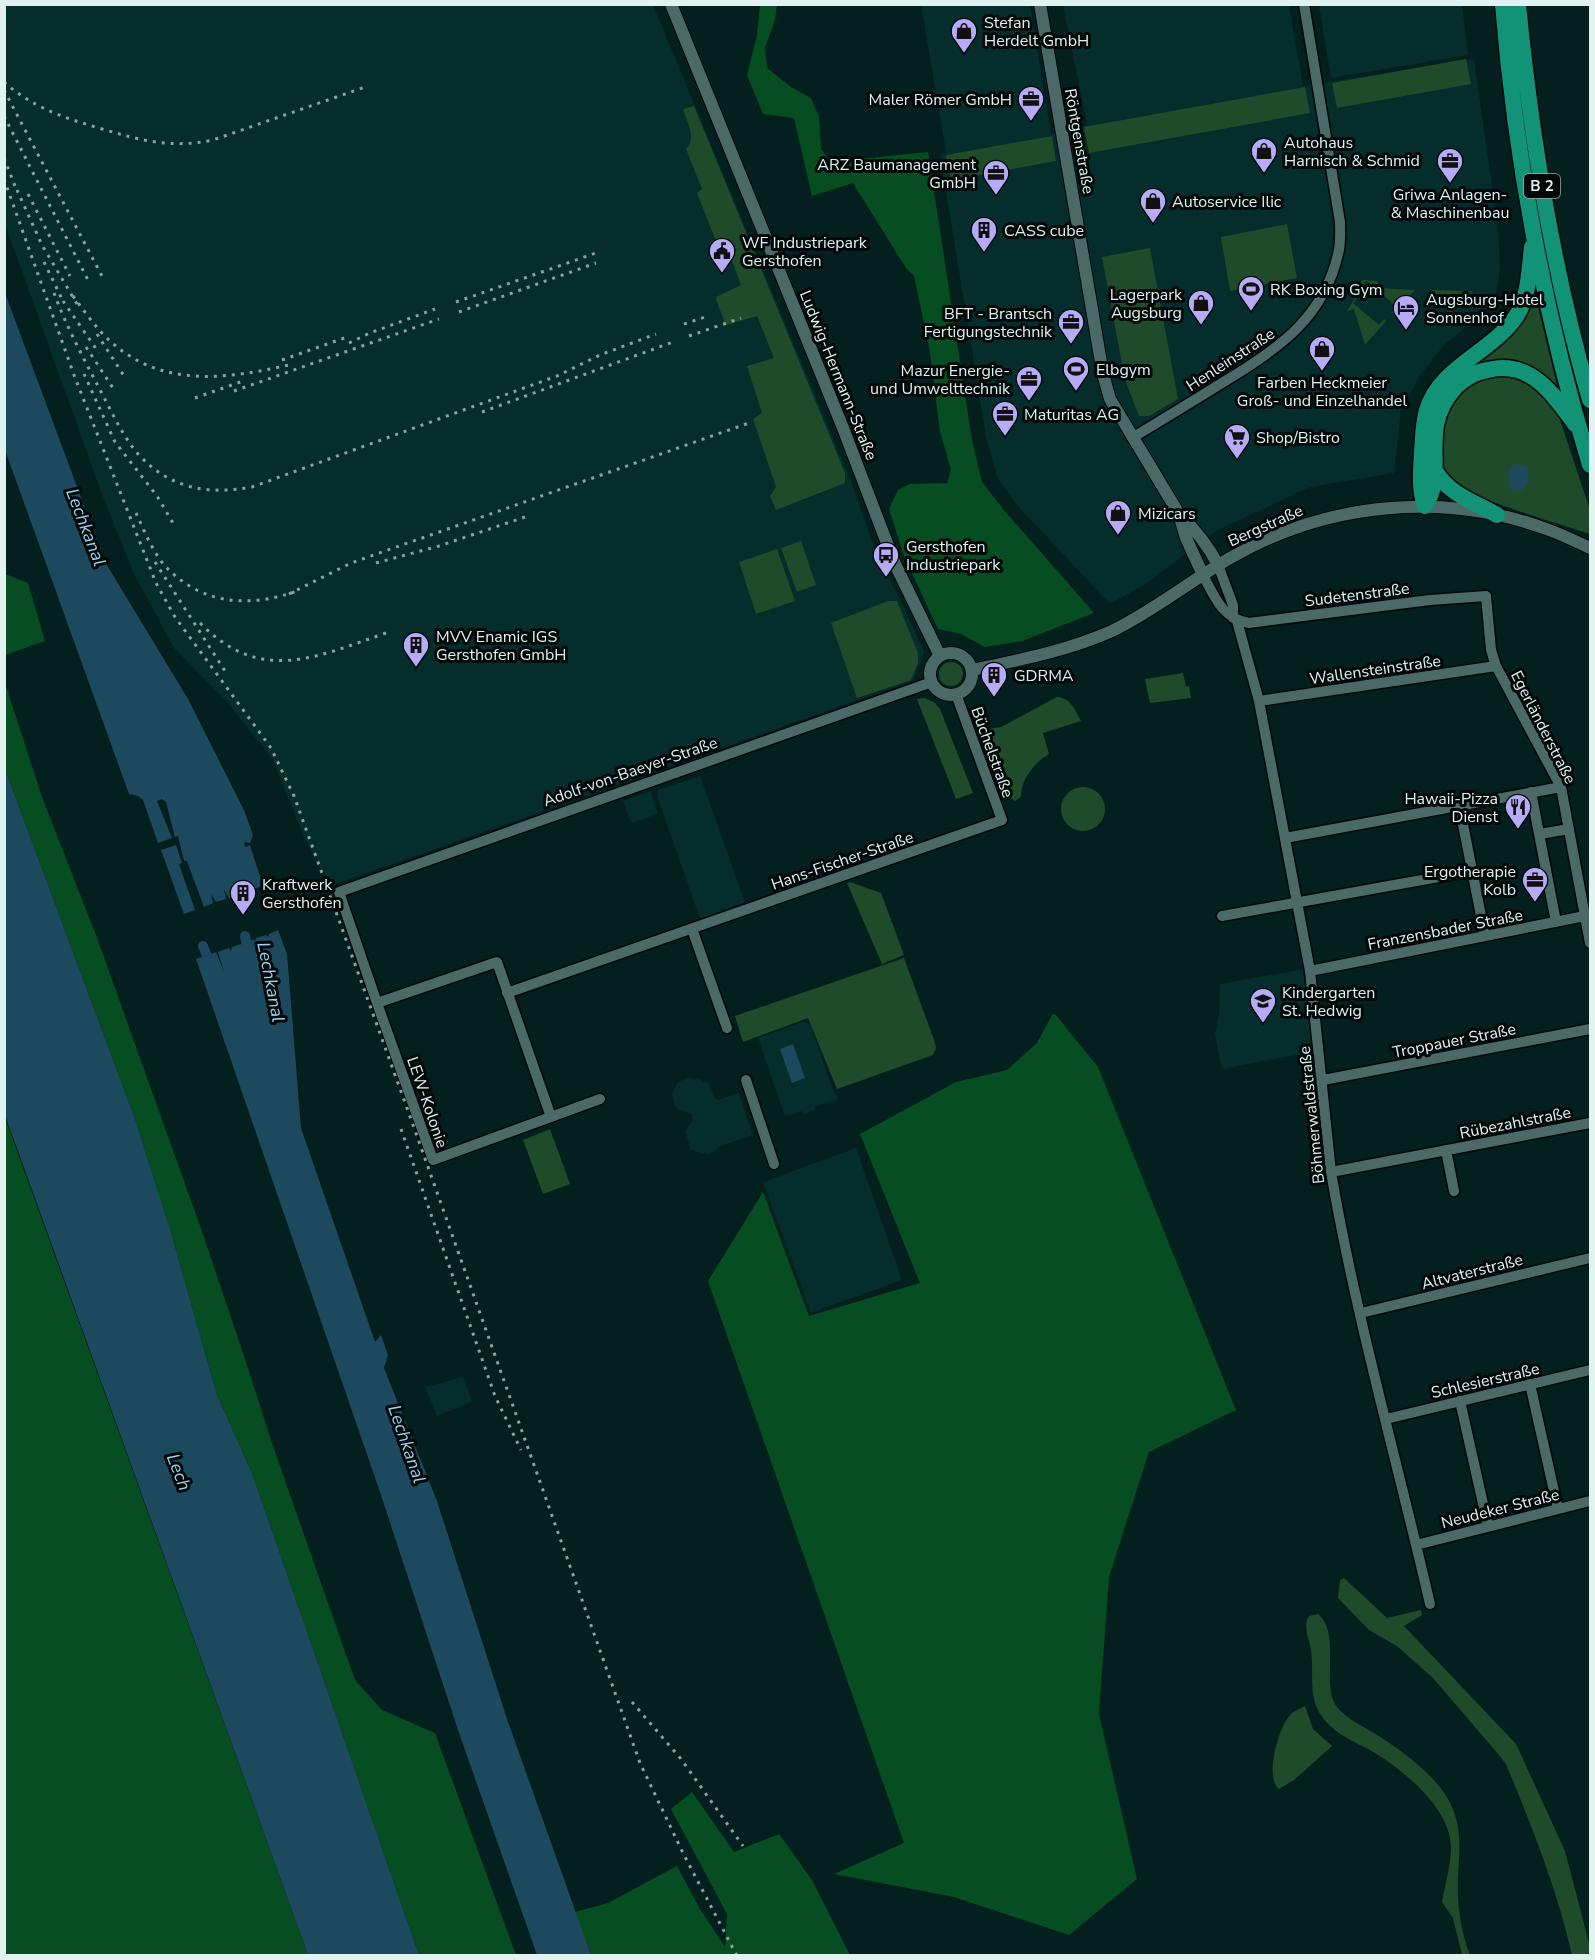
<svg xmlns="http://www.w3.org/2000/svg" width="1595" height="1960" viewBox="0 0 1595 1960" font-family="'Nunito Sans',sans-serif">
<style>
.built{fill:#042d2b}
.green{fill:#204b2b}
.forest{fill:#064e22}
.water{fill:#1c495d}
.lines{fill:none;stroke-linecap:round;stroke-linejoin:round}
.canal{stroke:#1c495d;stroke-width:10}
.minor-casing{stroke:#000908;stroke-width:13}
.tertiary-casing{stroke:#000908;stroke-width:14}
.trunk-casing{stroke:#000908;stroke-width:19}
.minor{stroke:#4b6967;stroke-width:10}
.tertiary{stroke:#4b6967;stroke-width:12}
.trunk{stroke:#129276;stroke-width:16}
.rail{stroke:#8ca2a0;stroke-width:3;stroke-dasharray:3 6;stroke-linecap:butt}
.labels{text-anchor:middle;stroke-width:6;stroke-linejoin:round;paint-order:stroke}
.shield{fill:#010807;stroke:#9eacaa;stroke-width:1.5}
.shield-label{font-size:15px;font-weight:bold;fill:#e1f2f0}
.poi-label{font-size:16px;fill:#e1f2f0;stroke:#010807;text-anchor:start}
.street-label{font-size:16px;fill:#e1f2f0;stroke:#010807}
.water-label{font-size:18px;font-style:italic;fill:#95d3f2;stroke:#010807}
</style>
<rect width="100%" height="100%" fill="#03201f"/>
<path class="built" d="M5 5H653L849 476 878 558 900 599 924 652 913 681 330 886 305 839 273 760 228 703 174 648 134 574 103 497 5 224Z
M921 5H1030L1051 134 1087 125 1063 5H1289L1303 86 1474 59 1498 228 1500 267 1495 303 1444 345 1419 377 1401 410 1394 473 1310 487 1216 531 1144 585 1110 604 1017 505 998 479 987 442 940 155 946 152Z
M1319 5H1462L1468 55 1331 78Z
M700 776 745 902 700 919 658 798V790Z
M650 791 658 814 631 823 623 801Z
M1303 969 1312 1052 1222 1069 1215 1034 1219 1015 1220 984Z
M802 1022 810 1024 831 1085 838 1099 815 1107V1110L804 1114 802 1111 790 1115 784 1114 758 1038Z
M688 1077 701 1080 704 1083 708 1082 715 1098 718 1100 739 1093 753 1135 720 1146 709 1155 691 1150 685 1131 693 1120 691 1114 676 1108 672 1095 677 1083Z
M856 1148 902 1280 811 1313 763 1182Z
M463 1377 472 1402 437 1416 425 1387Z"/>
<path class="green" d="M1466 59 1471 84 1337 108 1332 83Z
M1305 87 1310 113 1089 153 1084 127Z
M694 106 845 473V483L776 510 770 496 776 487 753 419 762 413 747 366 774 358 757 316 726 325 716 300V297L741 285 727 248 719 249 697 193 702 189 686 149C697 138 687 122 683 109Z
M1052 136 1056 161 951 180 946 155Z
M1287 224 1297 278 1230 291 1221 237Z
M1150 248 1178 399 1149 416H1139L1125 380 1102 257Z
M1362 280 1378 281V288L1415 290 1393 314 1391 312 1396 306 1367 281 1361 287 1360 284Z
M1533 287 1559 393C1550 384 1539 373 1526 368 1490 354 1446 376 1435 412 1429 428 1429 446 1429 463L1426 464C1426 446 1425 426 1432 409 1446 373 1487 360 1510 332 1521 319 1527 303 1533 287Z
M1432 290 1473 291 1466 300 1461 294 1448 305 1453 311 1450 313 1445 307 1448 304Z
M1356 296 1358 297 1353 303 1379 325 1384 319 1386 321 1365 345 1354 309 1347 311Z
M1497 374 1509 375 1535 385 1558 414 1590 510V534C1568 527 1459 494 1449 481 1436 464 1440 443 1442 423 1444 405 1463 386 1479 379 1484 377 1491 376 1497 374Z
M801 541 816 585 797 592 781 548Z
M777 549 795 601 756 614 739 562Z
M888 601H897L918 653V663L911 680 857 698 831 623Z
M939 674a12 12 0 1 1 24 0a12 12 0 1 1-24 0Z
M1183 673 1186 687 1189 686 1191 698 1150 703 1145 679Z
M1057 697C1071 698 1075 710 1081 721L1043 733 1049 754C1034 763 1021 779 1021 797L1015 801 1006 796 1003 790 981 730 1001 727Z
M925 698 935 703 940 709 973 793 956 799 917 699Z
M1061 809a22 22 0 1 1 44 0a22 22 0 1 1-44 0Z
M850 882 881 893 904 955 882 964 847 883Z
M904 958 934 1040 936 1048 933 1055 837 1089 808 1018 743 1042 735 1016Z
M550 1129 570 1184 543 1194 523 1140Z
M1344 1578 1387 1618 1421 1610 1422 1615 1404 1626 1516 1744 1565 1851 1590 1947V1955H1572C1557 1889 1532 1827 1506 1764L1499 1755 1433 1678 1397 1646 1369 1630 1338 1598 1340 1580Z
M1318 1614C1340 1632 1323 1679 1334 1702 1340 1717 1371 1730 1385 1740 1407 1755 1434 1775 1448 1799 1467 1833 1456 1861 1458 1897 1459 1917 1463 1937 1470 1955H1462L1453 1918 1442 1902C1445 1884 1451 1866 1451 1848 1451 1807 1400 1767 1368 1749 1350 1740 1328 1730 1318 1710 1309 1692 1314 1671 1311 1651 1310 1640 1302 1626 1309 1616Z
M1305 1706 1313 1729 1332 1746 1294 1780 1279 1789C1264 1778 1279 1724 1292 1713 1296 1710 1301 1708 1305 1706Z"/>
<path class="forest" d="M760 5H777L775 20 765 48 767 68 791 87 811 98 819 117 821 149 831 162 928 152 972 440 982 482 1003 509 1094 613 1022 641 985 647 961 634 938 629 904 556 889 509 898 490 910 484 947 483 951 470 940 432 930 352 914 276 906 268 853 183 812 196 794 118 763 114 747 75 757 35Z
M5 574 28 583 45 641 5 655Z
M4 680 42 797 96 935 204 1237 245 1359 274 1449 355 1680 382 1710 435 1733 516 1955H419L252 1473 217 1395 170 1229 135 1119 5 769Z
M1055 1014 1098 1067 1236 1410 1149 1452 1109 1577 1099 1714 1137 1879 1069 1935 954 1897 834 1874 904 1843 708 1281 763 1192 809 1316 920 1283 860 1134 956 1082 1007 1070 1037 1043 1052 1015Z
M4 1115 308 1955H5Z
M692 1792 734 1852 779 1834 812 1880 850 1955H591L575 1912 608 1903 677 1866 700 1909 725 1947 727 1914 671 1809Z"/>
<path class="water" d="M5 293 105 562 188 699 244 810 253 835 250 843 245 842 244 845 246 847 250 845 263 886 253 889 249 881 250 890 241 894 238 886 236 885 238 895 229 898 224 889 226 899 216 902 211 894 213 903 204 907 187 861H184L178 836 175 837 166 802 162 799 157 801 172 838 158 843 143 800 138 796 129 794 5 450Z
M1517 464 1528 468V483L1523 490H1511L1509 484V469Z
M5 769 135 1119 170 1229 217 1395 252 1473 419 1955H308L5 1115Z
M176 845 182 863 179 864 195 910 184 914 161 850Z
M278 930 287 954 301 1128 375 1342 381 1335 388 1355 384 1368 437 1501 507 1719 591 1955H537L458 1730 381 1495 196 959 216 952 224 972 218 952 229 948 231 951 232 947 241 944 243 946 244 943 254 939 255 942 256 938 266 935 268 937 269 934Z
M793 1044 805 1078 792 1083 780 1049Z"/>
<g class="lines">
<path class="canal" d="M245 936 249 956
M203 946 207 956"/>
<g class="minor-casing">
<path id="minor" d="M1132 438C1165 418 1198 398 1230 378 1281 347 1324 316 1338 254 1341 244 1340 232 1340 222L1304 4
M1218 565 1233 605V618
M1203 575C1215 598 1222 618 1249 623L1430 600 1486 596 1491 650 1496 666 1561 787 1590 943
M1237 621 1259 701 1310 971 1331 1172C1356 1318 1397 1460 1430 1604
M1259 701 1496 666
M1531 792 1556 922
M1459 804 1485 936
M1540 834 1569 829
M1285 838 1561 787
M1222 916 1472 871
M692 929 727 1028
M1310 971 1585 916
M507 993 1002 820 956 694
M377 1003 339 892 932 682
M746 1080 774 1164
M1323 1080 1590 1029
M551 1117 497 962 377 1003 433 1160 600 1099
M1446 1150 1454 1191
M1331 1172 1590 1123
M1361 1313 1590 1258
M1530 1384 1558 1509
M1460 1401 1488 1526
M1386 1419 1590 1370
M1416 1545 1590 1501"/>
</g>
<g class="tertiary-casing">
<path id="tertiary" d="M671 4 843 428 895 564 940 656
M1040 4 1103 374 1110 399 1179 514 1186 538 1203 575
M1179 514C1196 530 1208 545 1218 565
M930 674a21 21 0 1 1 42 0a21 21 0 1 1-42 0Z
M972 670C1019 660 1067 651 1112 631 1154 611 1191 580 1232 557 1328 502 1445 491 1549 530 1563 535 1577 542 1590 548"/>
</g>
<g class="trunk-casing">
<path id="trunk" d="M1503 4C1515 157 1545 319 1590 465
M1518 4C1531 138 1553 271 1590 400
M1434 469C1449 495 1473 501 1497 515
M1425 506C1419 488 1421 471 1422 452 1423 438 1423 424 1427 410 1439 368 1490 353 1515 318 1529 298 1529 271 1532 247
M1425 506C1448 470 1418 431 1453 390 1464 377 1477 371 1493 369 1532 362 1555 396 1575 424"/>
</g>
<use href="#minor" class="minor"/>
<use href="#tertiary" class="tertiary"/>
<use href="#trunk" class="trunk"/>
<path class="rail" d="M4 82C32 107 64 118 99 128 139 140 171 149 213 140L368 86
M4 90 103 278
M4 116 89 282
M4 158 15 186
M4 179 74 375 156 583 175 617 271 748 294 796 407 1108 640 1763 683 1853 737 1956
M17 190 42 245 77 304
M28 194 70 276
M44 262 62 299
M54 293C66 326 83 357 99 388 111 410 122 436 139 455 170 489 209 495 252 487L557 376 600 355 656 334
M73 296C82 308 91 321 101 332 155 390 224 380 293 364
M63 301 99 353
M456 302 596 253
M459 312 596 263
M684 324 705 317
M97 334 126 379
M689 336 741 318
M349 343 370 333 435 309
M86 347 113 388
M282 360 347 337
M84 374 115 442 157 496 173 523
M234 391 439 319
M195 398 243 381
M482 412 673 342
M136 513C144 530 152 551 165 566 202 605 249 608 297 591
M155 562 225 671
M376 563 439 546 528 516
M289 594 351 563 749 423
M200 623C261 685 316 657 386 633
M401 1129 495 1396 521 1450
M632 1702 681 1759 743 1846"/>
</g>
<defs>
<g id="shop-pin" transform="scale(1.35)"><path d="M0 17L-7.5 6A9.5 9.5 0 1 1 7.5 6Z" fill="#b7abf8" stroke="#010807"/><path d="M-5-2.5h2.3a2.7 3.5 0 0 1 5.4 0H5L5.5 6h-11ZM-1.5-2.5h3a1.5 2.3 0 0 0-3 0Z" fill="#111"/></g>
<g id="office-pin" transform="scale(1.35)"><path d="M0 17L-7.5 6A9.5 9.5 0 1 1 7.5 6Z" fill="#b7abf8" stroke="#010807"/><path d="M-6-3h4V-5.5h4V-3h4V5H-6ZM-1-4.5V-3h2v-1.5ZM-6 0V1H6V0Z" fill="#111"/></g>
<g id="building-pin" transform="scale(1.35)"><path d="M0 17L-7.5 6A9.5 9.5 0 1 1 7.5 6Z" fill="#b7abf8" stroke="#010807"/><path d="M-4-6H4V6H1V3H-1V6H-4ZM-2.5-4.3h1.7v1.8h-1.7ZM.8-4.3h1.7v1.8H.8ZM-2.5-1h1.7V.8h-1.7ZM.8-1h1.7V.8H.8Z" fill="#111"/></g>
<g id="civic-pin" transform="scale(1.35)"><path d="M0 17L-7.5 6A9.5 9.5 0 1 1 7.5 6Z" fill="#b7abf8" stroke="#010807"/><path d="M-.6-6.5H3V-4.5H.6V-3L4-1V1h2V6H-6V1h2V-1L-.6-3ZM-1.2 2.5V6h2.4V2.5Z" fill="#111"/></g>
<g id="stadium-pin" transform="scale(1.35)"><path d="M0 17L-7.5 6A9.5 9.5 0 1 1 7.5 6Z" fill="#b7abf8" stroke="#010807"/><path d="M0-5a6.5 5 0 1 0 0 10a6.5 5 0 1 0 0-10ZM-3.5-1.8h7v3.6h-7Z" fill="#111"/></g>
<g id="hotel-pin" transform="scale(1.35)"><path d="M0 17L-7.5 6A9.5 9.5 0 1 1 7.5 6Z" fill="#b7abf8" stroke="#010807"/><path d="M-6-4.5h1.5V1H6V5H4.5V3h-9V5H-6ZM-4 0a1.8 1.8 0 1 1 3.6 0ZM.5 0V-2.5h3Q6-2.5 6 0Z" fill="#111"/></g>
<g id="supermarket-pin" transform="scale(1.35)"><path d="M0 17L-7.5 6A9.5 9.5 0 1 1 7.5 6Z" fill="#b7abf8" stroke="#010807"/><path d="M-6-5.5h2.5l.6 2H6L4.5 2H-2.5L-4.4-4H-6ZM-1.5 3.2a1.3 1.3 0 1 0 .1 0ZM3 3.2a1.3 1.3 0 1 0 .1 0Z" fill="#111"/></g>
<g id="bus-pin" transform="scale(1.35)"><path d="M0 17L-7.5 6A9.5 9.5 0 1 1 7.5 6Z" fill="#b7abf8" stroke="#010807"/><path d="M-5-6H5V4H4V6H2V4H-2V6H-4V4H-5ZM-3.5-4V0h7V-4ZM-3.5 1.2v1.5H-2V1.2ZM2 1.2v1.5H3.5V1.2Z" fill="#111"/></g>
<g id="restaurant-pin" transform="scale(1.35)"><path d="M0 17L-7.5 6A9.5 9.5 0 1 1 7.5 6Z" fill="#b7abf8" stroke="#010807"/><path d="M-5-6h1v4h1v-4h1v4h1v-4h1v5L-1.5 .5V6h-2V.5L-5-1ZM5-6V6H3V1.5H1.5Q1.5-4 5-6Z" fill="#111"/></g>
<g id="school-pin" transform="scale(1.35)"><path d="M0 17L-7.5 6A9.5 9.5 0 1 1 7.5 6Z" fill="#b7abf8" stroke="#010807"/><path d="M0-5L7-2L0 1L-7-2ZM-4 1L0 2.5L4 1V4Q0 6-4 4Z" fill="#111"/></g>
</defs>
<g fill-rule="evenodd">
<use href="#shop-pin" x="964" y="31"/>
<use href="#office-pin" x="1031" y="99"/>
<use href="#shop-pin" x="1264" y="151"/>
<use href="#office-pin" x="1450" y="161"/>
<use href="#office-pin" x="996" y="173"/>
<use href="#shop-pin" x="1153" y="201"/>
<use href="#building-pin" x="984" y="230"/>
<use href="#civic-pin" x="722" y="251"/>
<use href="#stadium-pin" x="1251" y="289"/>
<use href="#shop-pin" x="1201" y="303"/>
<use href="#hotel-pin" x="1406" y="308"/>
<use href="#office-pin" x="1071" y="322"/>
<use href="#shop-pin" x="1322" y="349"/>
<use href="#stadium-pin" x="1076" y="369"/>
<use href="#office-pin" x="1029" y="379"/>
<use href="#office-pin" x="1005" y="414"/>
<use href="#supermarket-pin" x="1237" y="437"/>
<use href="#shop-pin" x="1118" y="513"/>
<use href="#bus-pin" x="886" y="555"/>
<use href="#building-pin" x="416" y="645"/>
<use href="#building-pin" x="994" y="675"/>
<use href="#restaurant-pin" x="1518" y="807"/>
<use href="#office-pin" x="1535" y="880"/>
<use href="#building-pin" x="243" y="893"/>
<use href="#school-pin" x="1263" y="1001"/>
</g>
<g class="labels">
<rect class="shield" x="1524" y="174" width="36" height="24" rx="4.5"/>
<g class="shield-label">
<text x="1542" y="191">B 2</text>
</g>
<g class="poi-label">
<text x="984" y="28">Stefan<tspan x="984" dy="18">Herdelt GmbH</tspan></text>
<text x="1012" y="105" text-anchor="end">Maler Römer GmbH</text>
<text x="1284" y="148">Autohaus<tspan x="1284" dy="18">Harnisch &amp; Schmid</tspan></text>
<text x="976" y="170" text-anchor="end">ARZ Baumanagement<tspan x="976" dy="18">GmbH</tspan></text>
<text x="1450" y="200" text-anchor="middle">Griwa Anlagen-<tspan x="1450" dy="18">&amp; Maschinenbau</tspan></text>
<text x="1172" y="207">Autoservice Ilic</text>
<text x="1004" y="236">CASS cube</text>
<text x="742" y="248">WF Industriepark<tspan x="742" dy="18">Gersthofen</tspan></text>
<text x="1270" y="295">RK Boxing Gym</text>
<text x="1182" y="300" text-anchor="end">Lagerpark<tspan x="1182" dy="18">Augsburg</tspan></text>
<text x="1426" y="305">Augsburg-Hotel<tspan x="1426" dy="18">Sonnenhof</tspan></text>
<text x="1052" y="319" text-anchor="end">BFT - Brantsch<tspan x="1052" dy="18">Fertigungstechnik</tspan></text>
<text x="1096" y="375">Elbgym</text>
<text x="1010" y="376" text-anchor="end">Mazur Energie-<tspan x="1010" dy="18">und Umwelttechnik</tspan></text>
<text x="1322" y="388" text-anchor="middle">Farben Heckmeier<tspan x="1322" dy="18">Groß- und Einzelhandel</tspan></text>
<text x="1024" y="420">Maturitas AG</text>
<text x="1256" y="443">Shop/Bistro</text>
<text x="1138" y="519">Mizicars</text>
<text x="906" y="552">Gersthofen<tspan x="906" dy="18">Industriepark</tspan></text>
<text x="436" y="642">MVV Enamic IGS<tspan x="436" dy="18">Gersthofen GmbH</tspan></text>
<text x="1014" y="681">GDRMA</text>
<text x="1498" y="804" text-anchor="end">Hawaii-Pizza<tspan x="1498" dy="18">Dienst</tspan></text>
<text x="1516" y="877" text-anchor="end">Ergotherapie<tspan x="1516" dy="18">Kolb</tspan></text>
<text x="262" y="890">Kraftwerk<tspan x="262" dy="18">Gersthofen</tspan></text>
<text x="1282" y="998">Kindergarten<tspan x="1282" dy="18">St. Hedwig</tspan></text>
</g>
<g class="street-label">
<text transform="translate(1080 141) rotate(80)" y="6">Röntgenstraße</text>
<text transform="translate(1230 359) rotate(-33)" y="6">Henleinstraße</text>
<text transform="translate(839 375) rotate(68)" y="6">Ludwig-Hermann-Straße</text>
<text transform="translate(1265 525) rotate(-24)" y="6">Bergstraße</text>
<text transform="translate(1357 594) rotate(-7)" y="6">Sudetenstraße</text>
<text transform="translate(1375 669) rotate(-8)" y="6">Wallensteinstraße</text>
<text transform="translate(1544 727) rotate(63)" y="6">Egerländerstraße</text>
<text transform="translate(993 752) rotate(70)" y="6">Büchelstraße</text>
<text transform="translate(630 771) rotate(-19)" y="6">Adolf-von-Baeyer-Straße</text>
<text transform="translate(842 860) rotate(-19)" y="6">Hans-Fischer-Straße</text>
<text transform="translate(1445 929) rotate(-11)" y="6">Franzensbader Straße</text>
<text transform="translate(1454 1040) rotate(-11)" y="6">Troppauer Straße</text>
<text transform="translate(428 1102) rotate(71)" y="6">LEW-Kolonie</text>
<text transform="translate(1311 1115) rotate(-96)" y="6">Böhmerwaldstraße</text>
<text transform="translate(1515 1122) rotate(-11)" y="6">Rübezahlstraße</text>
<text transform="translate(1472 1271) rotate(-14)" y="6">Altvaterstraße</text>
<text transform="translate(1485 1380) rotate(-13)" y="6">Schlesierstraße</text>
<text transform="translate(1500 1508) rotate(-14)" y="6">Neudeker Straße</text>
</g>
<g class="water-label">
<text transform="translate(86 527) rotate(69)" y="6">Lechkanal</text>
<text transform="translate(271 982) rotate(79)" y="6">Lechkanal</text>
<text transform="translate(407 1444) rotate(71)" y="6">Lechkanal</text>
<text transform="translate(179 1472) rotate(69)" y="6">Lech</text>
</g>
</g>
<rect width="1595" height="1960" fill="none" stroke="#e1f2f0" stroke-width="12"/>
</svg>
